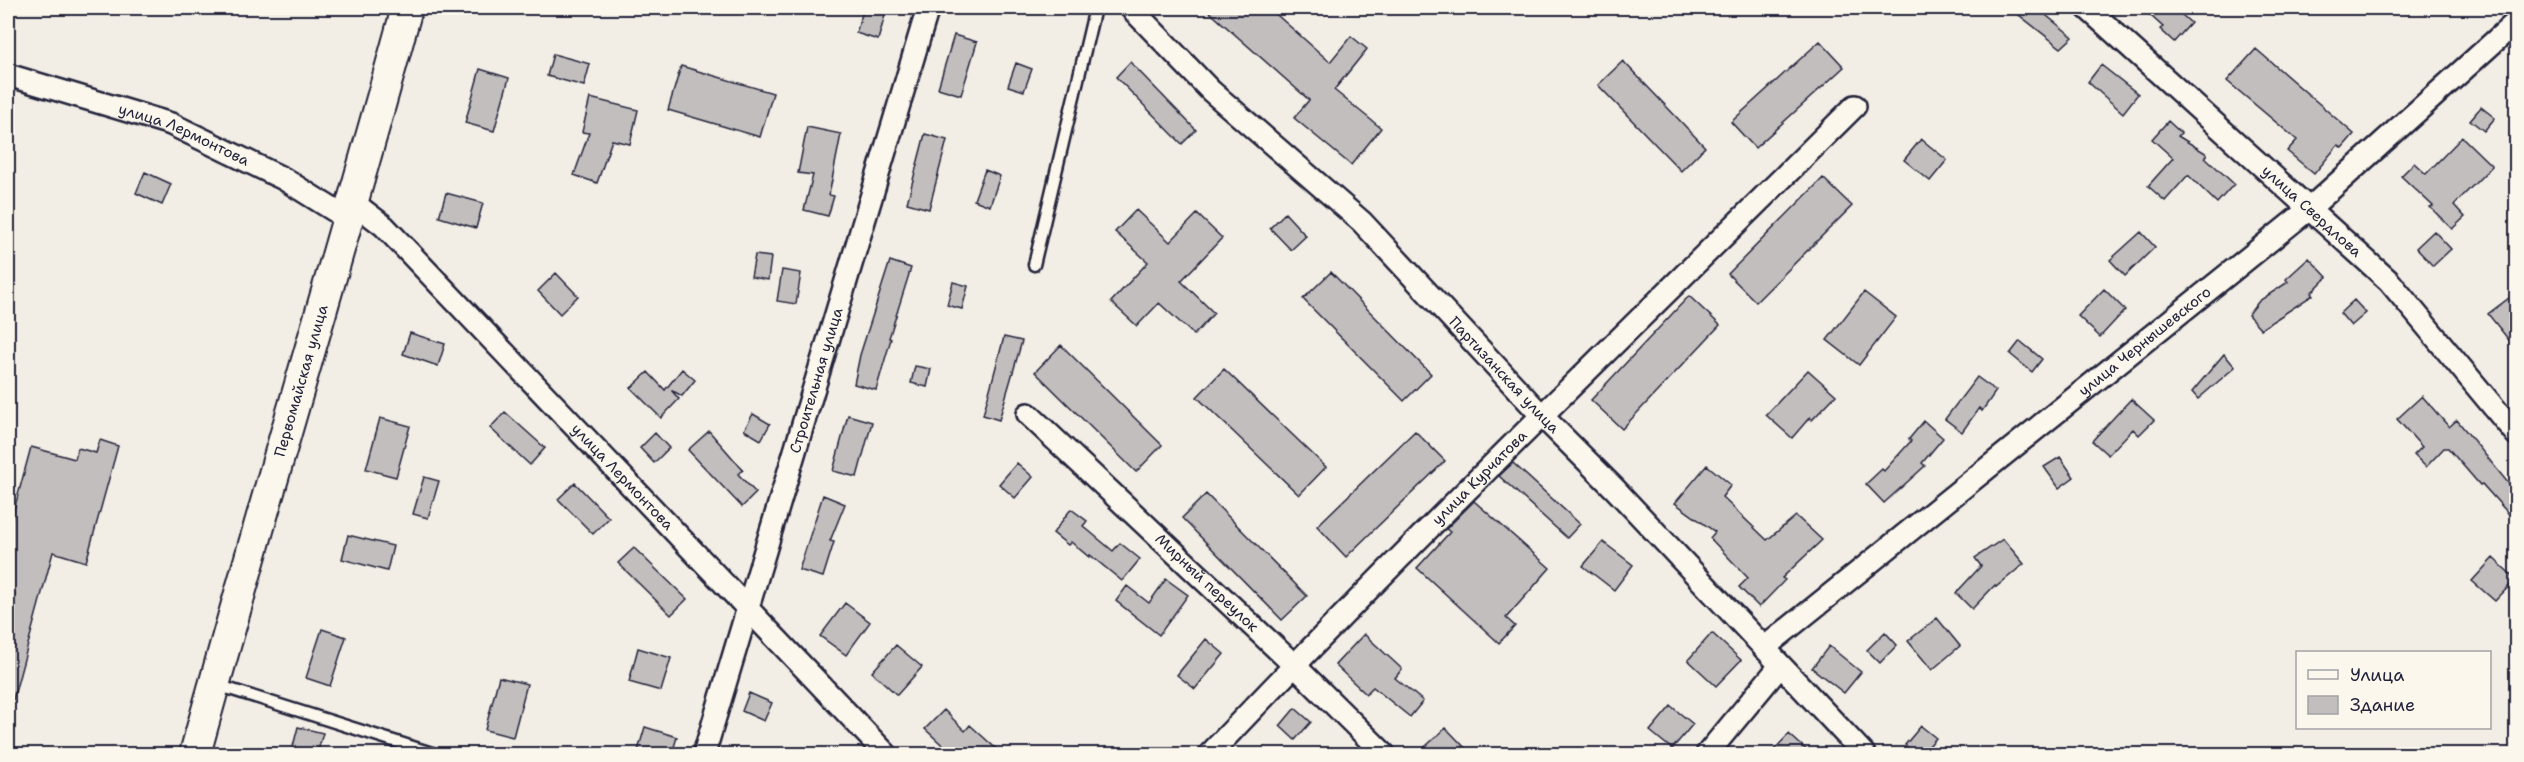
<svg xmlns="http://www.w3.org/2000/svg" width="2524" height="762" viewBox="0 0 2524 762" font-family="'Shantell Sans',sans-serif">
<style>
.building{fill:#c2bebe;stroke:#22223b;stroke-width:1.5}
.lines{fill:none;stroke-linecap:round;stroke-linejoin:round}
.lane-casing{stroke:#22223b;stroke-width:15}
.street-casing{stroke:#22223b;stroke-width:26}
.secondary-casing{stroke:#22223b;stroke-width:34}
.lane{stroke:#fbf7ec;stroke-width:10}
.street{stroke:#fbf7ec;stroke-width:21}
.secondary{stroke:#fbf7ec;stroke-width:30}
.labels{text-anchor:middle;stroke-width:4.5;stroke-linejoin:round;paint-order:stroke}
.street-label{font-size:15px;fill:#22223b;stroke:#fbf7ec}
</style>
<rect width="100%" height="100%" fill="#f2eee5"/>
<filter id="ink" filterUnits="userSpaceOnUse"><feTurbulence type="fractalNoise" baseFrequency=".0167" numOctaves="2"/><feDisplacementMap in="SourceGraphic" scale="12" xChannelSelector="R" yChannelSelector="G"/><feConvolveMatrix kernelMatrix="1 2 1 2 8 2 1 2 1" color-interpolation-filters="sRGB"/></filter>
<g filter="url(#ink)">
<path class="building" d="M864 8H887L878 40 856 33Z
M1205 8H1269L1330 62 1351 36 1367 49 1334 90 1381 128 1351 165 1294 118 1309 100Z
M2010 8H2037L2073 37 2061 48Z
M2142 8H2174L2191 23 2174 42 2160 29 2163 27Z
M954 35 977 42 961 95 938 88Z
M1820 41 1844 67 1755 148 1731 122Z
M2256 49 2354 134 2342 148 2338 145 2314 174 2287 151 2297 140 2227 81Z
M553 54 590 64 584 86 547 76Z
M1623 61 1705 147 1681 171 1598 85Z
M1130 62 1196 130 1182 144 1116 77Z
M1016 63 1032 69 1024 91 1008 86Z
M2101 65 2138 94 2123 113 2088 82Z
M681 66 773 93 760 137 668 110Z
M480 69 509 78 494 131 465 123Z
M590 98 638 110 630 144 612 140 597 183 574 175 589 133 582 132Z
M2481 107 2495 118 2484 131 2470 120Z
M2168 121 2181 133 2178 136 2207 154 2205 157 2234 184 2217 203 2188 175 2165 201 2148 186 2173 158 2152 139Z
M807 127 841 134 829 195 834 196 828 216 804 210 813 175 798 173Z
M925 134 947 140 929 209 907 203Z
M2462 137 2492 166 2454 205 2465 217 2452 229 2430 207 2433 206 2401 176 2414 163 2426 174Z
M1921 139 1947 160 1930 181 1904 160Z
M985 170 1000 176 990 206 974 200Z
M145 172 171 184 162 205 136 193Z
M1823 178 1852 206 1756 302 1728 274Z
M446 193 483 203 476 228 439 217Z
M1136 210 1170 242 1197 214 1222 238 1181 281 1214 313 1194 335 1159 303 1137 326 1111 302 1148 262 1115 232Z
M1285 213 1306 236 1291 250 1270 228Z
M2434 231 2451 249 2433 266 2416 248Z
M2141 232 2155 247 2125 276 2110 260Z
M755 255 771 257 768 280 751 277Z
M2309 258 2327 277 2311 293 2313 295 2261 329 2248 315 2259 301 2288 282 2286 279Z
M890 261 911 268 889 338 891 339 876 390 854 384 860 355Z
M782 270 801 273 796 304 777 301Z
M1331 272 1431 374 1404 401 1303 299Z
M556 273 578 296 560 314 538 291Z
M953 282 968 286 962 309 947 305Z
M2104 289 2125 310 2100 337 2078 316Z
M1864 292 1896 317 1859 365 1827 340Z
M2517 292V350L2488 314Z
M1689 296 1720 325 1622 429 1591 400Z
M2354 300 2366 313 2351 326 2340 313Z
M410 333 445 344 438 366 403 354Z
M1004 337 1022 341 999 420 983 415Z
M2020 341 2042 359 2032 372 2010 354Z
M1061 345 1162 445 1136 472 1035 372Z
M2224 354 2235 367 2198 399 2192 392Z
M915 366 931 369 927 387 911 383Z
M682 369 695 380 682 396 671 390 679 399 661 418 631 388 648 372 665 390Z
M1224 369 1326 467 1299 495 1197 397Z
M1808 370 1836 395 1812 420 1810 417 1792 438 1766 415Z
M1977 377 1996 391 1982 411 1979 408 1962 432 1945 419Z
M2422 396 2449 427 2457 420 2517 494V523L2482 484 2480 485 2448 448H2444L2426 467 2414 455 2422 447 2397 419Z
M2131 399 2154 420 2139 435 2133 429 2108 455 2092 441Z
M505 412 545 448 530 465 490 428Z
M753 414 770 424 761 440 744 430Z
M848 415 872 422 857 477 833 471Z
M380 418 410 426 396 477 366 469Z
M1924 421 1943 438 1922 463 1925 466 1884 503 1866 484 1882 469 1884 471 1911 441 1909 439Z
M709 431 743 470 738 474 756 493 742 507 688 450Z
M1415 431 1445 461 1346 557 1317 526Z
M655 433 669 448 654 463 640 448Z
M100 440 118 446 86 562 53 552 13 700 8 699V622L15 594 8 593V532L31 447 75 459 78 448 96 453Z
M2060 457 2074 477 2059 488 2044 467Z
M1017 463 1033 477 1015 498 999 484Z
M1513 463 1580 524 1567 538 1499 476Z
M1707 465 1731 485 1722 497 1767 540 1796 516 1822 540 1782 578 1785 580 1759 607 1739 587 1748 578 1710 538 1715 532 1675 503Z
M424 477 439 481 428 518 413 514Z
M575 483 609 518 593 534 558 499Z
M1206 494 1307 596 1282 620 1182 518Z
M823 495 845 504 830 541 834 542 823 577 799 570Z
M1474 501 1550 568 1506 618 1515 626 1499 643 1417 568 1450 532 1446 529Z
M1071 509 1087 521 1083 526 1113 551 1120 543 1140 559 1122 581 1090 555 1089 557 1071 542 1068 545 1053 533Z
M348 535 393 546 387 571 342 559Z
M2003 539 2024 564 1996 587 1995 585 1972 609 1956 593 1981 566 1975 558Z
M1603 542 1633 565 1614 590 1583 566Z
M634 548 687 599 671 615 618 563Z
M2493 558 2516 579 2495 601 2472 581Z
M1166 579 1188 595 1159 635 1116 601 1127 586 1149 603Z
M845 603 870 622 846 655 820 636Z
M1937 618 1960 646 1932 670 1908 641Z
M322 629 346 637 330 686 306 678Z
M1885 632 1897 645 1880 663 1867 650Z
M1712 633 1741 660 1716 686 1688 660Z
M1364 634 1402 669 1395 678 1423 701 1410 717 1373 687 1366 694 1335 665Z
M1206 639 1224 654 1195 689 1177 675Z
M896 645 922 667 897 695 872 672Z
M1829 646 1861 672 1844 693 1812 668Z
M638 648 671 658 661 691 629 682Z
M499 677 527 684 513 737 485 730Z
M749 693 772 703 764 721 742 711Z
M1671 706 1693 724 1672 749 1650 731Z
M1295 708 1311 722 1295 740 1280 726Z
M944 710 965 731 970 725 1002 754H952L925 729Z
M1921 726 1936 738 1922 754H1917L1905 745Z
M298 727 323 733 317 754H291Z
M645 727 677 737 672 754H637Z
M1446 728 1471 754H1417Z
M1789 734 1811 754H1770Z"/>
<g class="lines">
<g class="lane-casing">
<path id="lane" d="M1034 265 1095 8
M217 685 435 754"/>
</g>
<g class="street-casing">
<g id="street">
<path id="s1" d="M1131 8 1211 91 1362 222 1542 416 1615 489 1864 754"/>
<path id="s2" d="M2087 8 2389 281 2516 434"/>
<path id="s3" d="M8 75 171 124 284 179 348 219"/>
<path id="s4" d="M354 203 384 226 886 754"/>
<path id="s5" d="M1028 414 1294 665 1384 754"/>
<path id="s6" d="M1764 648 2309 209 2516 22"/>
<path id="s7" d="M704 754 928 8"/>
<path id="s8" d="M1210 754C1419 532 1639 321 1855 106"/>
<path d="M1707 754 1780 666"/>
</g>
</g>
<g class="secondary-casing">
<g id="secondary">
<path id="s9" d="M195 754C263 505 339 257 407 8"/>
</g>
</g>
<use href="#lane" class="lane"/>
<use href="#street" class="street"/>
<use href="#secondary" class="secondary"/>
</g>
</g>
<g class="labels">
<g class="street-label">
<text dy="5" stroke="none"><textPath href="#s3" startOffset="186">улица Лермонтова</textPath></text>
<text dy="5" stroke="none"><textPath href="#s2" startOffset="303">улица Свердлова</textPath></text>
<text dy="5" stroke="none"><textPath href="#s6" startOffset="489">улица Чернышевского</textPath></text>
<text dy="5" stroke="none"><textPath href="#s1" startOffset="524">Партизанская улица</textPath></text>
<text dy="5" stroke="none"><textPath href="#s9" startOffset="388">Первомайская улица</textPath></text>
<text dy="5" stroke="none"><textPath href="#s7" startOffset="390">Строительная улица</textPath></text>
<text dy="5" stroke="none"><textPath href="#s4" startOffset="384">улица Лермонтова</textPath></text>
<text dy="5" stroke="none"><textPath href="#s8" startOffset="386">улица Курчатова</textPath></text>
<text dy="5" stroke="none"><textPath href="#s5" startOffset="246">Мирный переулок</textPath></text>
</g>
</g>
<rect width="2524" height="762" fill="none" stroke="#fbf7ec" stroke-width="30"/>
<rect x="15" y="15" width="2494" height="732" fill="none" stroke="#22223b" stroke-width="2" filter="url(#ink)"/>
<rect x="2296" y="651" width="195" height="78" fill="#fbf7ec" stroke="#a4a2a5" stroke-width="1.5"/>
<rect x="2308" y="670" width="30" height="9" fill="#fbf7ec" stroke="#a4a2a5" stroke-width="1.5"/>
<text x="2350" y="681" font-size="18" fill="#22223b">Улица</text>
<rect x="2308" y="696" width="30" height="18" fill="#c2bebe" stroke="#a4a2a5" stroke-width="1.5"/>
<text x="2350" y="711" font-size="18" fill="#22223b">Здание</text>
</svg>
